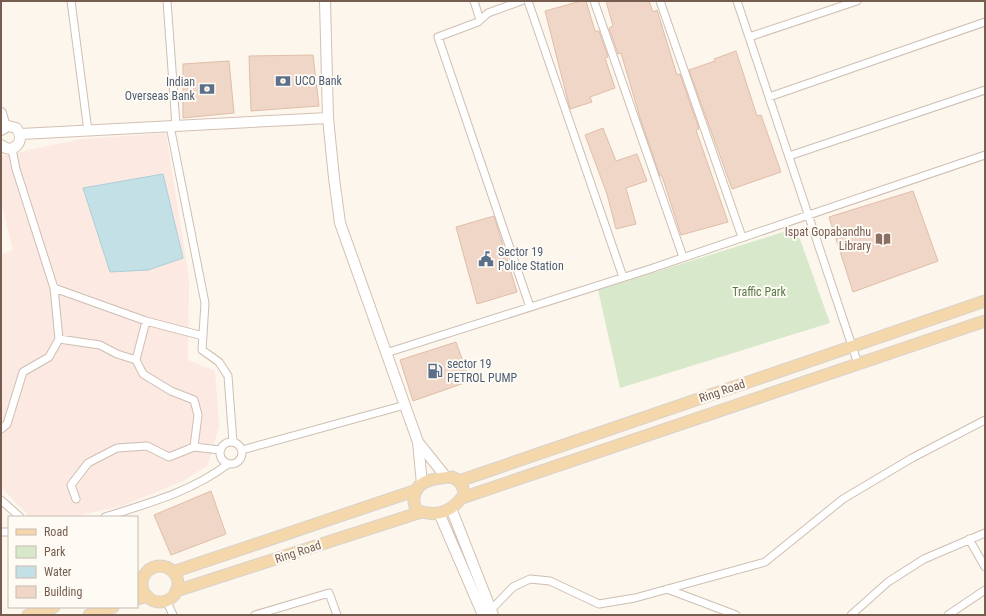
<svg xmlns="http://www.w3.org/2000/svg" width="986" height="616" viewBox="0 0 986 616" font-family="'Roboto Condensed',sans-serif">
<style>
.commercial{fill:#fbe9e2}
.green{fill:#d8e9cb}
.water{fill:#c2e0e5;stroke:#a9cfd6}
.building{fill:#efd6c6;stroke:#e1bda8}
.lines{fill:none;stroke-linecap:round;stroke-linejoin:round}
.street-casing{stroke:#cebeb2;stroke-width:9}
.secondary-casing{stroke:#d3c0b2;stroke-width:12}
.primary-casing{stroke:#d9d2ce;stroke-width:13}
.street{stroke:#fff;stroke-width:7}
.secondary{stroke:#fff;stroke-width:10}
.primary{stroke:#f4d8ab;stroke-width:11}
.labels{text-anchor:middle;stroke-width:4;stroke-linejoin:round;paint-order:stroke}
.service-label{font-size:12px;fill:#4e5e75;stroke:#fefaf4;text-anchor:start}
.education-label{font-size:12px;fill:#785e54;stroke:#fefaf4;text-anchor:end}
.park-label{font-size:12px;fill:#587b49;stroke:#fefaf4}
.street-label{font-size:12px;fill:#765d50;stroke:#fefaf4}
</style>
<rect width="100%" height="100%" fill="#fcf6ed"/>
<path class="commercial" d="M166 133 189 278 188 360 215 371 219 426 208 465 183 481 122 506 70 517H30L1 487V255L13 250 1 201V156L81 139Z"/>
<path class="green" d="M796 228 830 323 620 388 598 290Z"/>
<path class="water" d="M163 174 183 258 148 270 110 272 83 188Z"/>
<path class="building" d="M581 1H586L595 31H599L608 57 605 58 615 88 590 97 592 102 570 109 545 11Z
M606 1H649L653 12 657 10 677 75 680 74 699 129 696 130 728 222 681 235 662 176H660L641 121 621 53 618 54 609 28 613 26Z
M736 51 757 116 761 115 781 172 732 189 689 70 715 61 714 59Z
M313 55 319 106 251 111 249 56Z
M229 61 234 113 183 118V64Z
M603 128 616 161 637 154 647 181 626 188 636 224 616 229 607 194 585 135Z
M913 191 938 261 853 292 829 217Z
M494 216 517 292 477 304 456 227Z
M456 342 470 381 413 401 400 360Z
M211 491 226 534 171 555 154 515Z"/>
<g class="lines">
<g class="street-casing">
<path id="street" d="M71 1 88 131
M167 1 176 125
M474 1 480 20
M521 1 488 13 478 22 438 37 530 307
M528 1 623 277
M594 1 683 257
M660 1 742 237
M737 1 858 364
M749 37 857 1
M769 97 985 22
M170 126 205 303 202 350 219 362 228 376 233 442
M12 149 16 169 54 288
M789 156 985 90
M59 339 54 288 146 321 203 336
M386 353 650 269 985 155
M136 360 146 321
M1 429 7 424 23 372 49 357 59 339 100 345 117 354 136 360 143 374 171 391 194 400 198 415 194 447 169 457 147 446 117 448 88 463 71 485 76 499
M220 453a11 11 0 1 1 22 0a11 11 0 1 1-22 0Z
M194 447 220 450
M242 450 405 405
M1 500 20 517
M105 517C149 503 191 492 228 464
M1 532H9
M969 539 985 567
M667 589 736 615
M166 600 173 615
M489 612 513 587 530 579 550 581 599 604 635 598 765 562 843 499 912 458 985 420
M255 615 329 593 337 615
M851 615 888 582 924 559 985 533
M948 615 985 590"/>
</g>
<g class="secondary-casing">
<path id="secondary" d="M325 1 328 118 334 178 340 223 418 442 422 484
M1 113 5 127
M1 130 8 126 16 128C27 140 13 156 1 145
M21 134 328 118
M418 442 446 477
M451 508 493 615
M439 513 483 615"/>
</g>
<g class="primary-casing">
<path id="primary" d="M452 477 459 481C461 484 464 489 464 493 463 497 460 500 457 503 445 515 431 516 416 510 415 506 413 501 414 497 416 479 439 478 452 477Z
M459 481 985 301
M462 498 985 321
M142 584a18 18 0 1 1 36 0a18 18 0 1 1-36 0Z
M173 572 417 490
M176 591 421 512
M137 599 147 596
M28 615 54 607
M89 615 113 607"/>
</g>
<use href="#street" class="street"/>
<use href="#secondary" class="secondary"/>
<use href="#primary" class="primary"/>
</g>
<defs>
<g id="bank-bare" transform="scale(1.2)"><path d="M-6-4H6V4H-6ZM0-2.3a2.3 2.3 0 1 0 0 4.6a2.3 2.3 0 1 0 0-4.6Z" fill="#5c6f8a" stroke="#fefaf4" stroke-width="2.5" paint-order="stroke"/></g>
<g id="library-bare" transform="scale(1.2)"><path d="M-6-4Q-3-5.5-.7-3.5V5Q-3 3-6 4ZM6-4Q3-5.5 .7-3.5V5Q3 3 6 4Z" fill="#8d6e63" stroke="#fefaf4" stroke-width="2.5" paint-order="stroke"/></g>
<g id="civic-bare" transform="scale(1.2)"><path d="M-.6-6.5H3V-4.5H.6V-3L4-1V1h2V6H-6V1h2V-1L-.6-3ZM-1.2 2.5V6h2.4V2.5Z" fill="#5c6f8a" stroke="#fefaf4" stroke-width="2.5" paint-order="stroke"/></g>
<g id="fuel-bare" transform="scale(1.2)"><path d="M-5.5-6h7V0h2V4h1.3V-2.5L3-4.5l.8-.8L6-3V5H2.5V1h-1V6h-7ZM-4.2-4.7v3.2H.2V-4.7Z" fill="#5c6f8a" stroke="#fefaf4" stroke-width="2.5" paint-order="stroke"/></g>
</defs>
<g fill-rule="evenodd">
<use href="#bank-bare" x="283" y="81"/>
<use href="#bank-bare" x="207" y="89"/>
<use href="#library-bare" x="883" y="239"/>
<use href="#civic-bare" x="486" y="259"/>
<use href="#fuel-bare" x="435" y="371"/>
</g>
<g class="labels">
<g class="service-label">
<text x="295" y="85">UCO Bank</text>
<text x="195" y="86" text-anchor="end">Indian<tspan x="195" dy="14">Overseas Bank</tspan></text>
<text x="498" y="256">Sector 19<tspan x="498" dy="14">Police Station</tspan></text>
<text x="447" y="368">sector 19<tspan x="447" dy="14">PETROL PUMP</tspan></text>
</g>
<g class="education-label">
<text x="871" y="236">Ispat Gopabandhu<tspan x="871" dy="14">Library</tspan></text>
</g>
<g class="park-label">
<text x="759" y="296">Traffic Park</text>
</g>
<g class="street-label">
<text transform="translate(722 391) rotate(-19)" y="4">Ring Road</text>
<text transform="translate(298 552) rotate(-18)" y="4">Ring Road</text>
</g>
</g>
<rect width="986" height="616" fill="none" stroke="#765d50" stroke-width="4"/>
<rect x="8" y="516" width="130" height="92" fill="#fefaf4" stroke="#c8bbb2"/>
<rect x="16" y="529" width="20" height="6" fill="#f4d8ab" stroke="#c8bbb2"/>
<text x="44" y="536" font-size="12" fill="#765d50">Road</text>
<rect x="16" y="546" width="20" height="12" fill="#d8e9cb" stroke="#c8bbb2"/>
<text x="44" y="556" font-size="12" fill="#765d50">Park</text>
<rect x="16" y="566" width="20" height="12" fill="#c2e0e5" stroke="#c8bbb2"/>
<text x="44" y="576" font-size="12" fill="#765d50">Water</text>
<rect x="16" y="586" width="20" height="12" fill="#efd6c6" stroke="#c8bbb2"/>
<text x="44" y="596" font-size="12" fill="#765d50">Building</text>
</svg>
